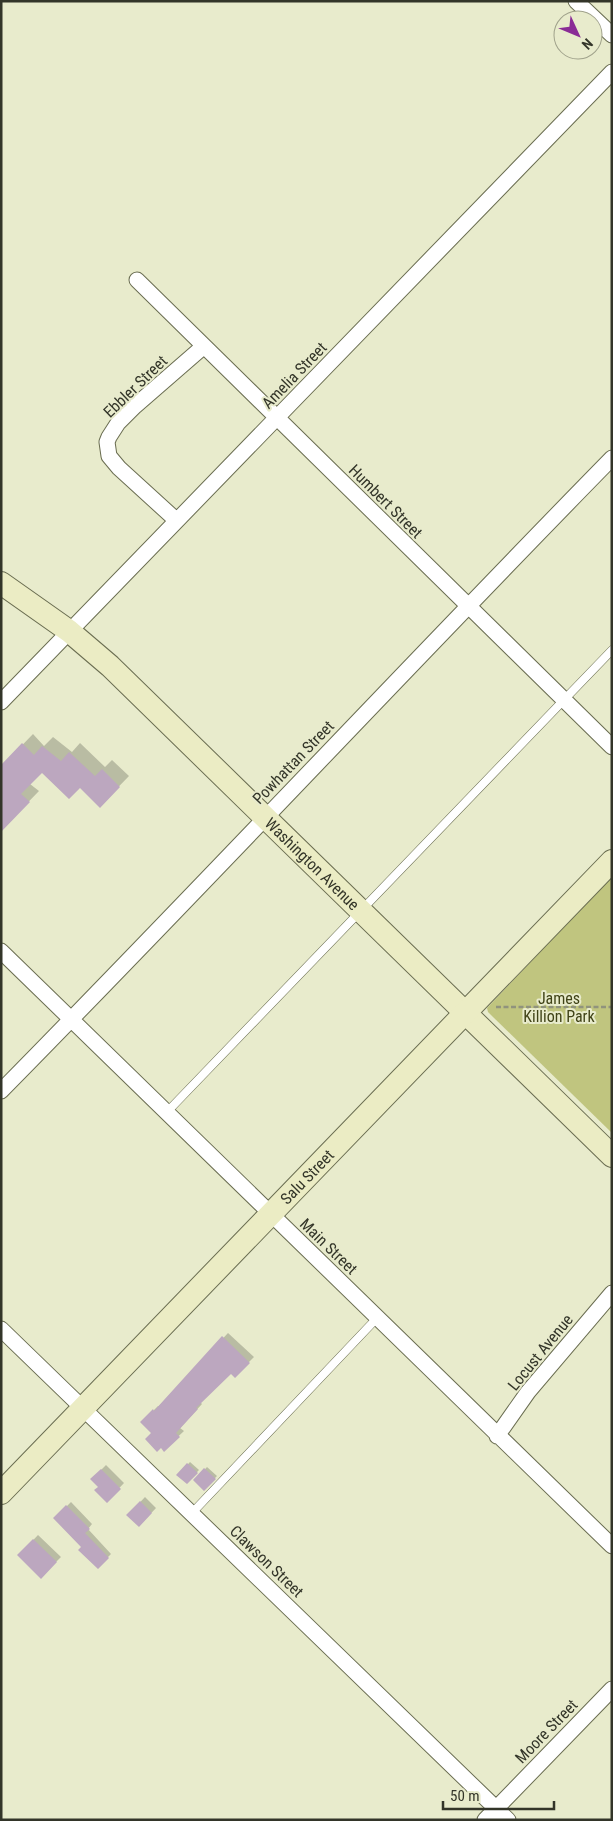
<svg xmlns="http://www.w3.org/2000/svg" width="613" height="1821" viewBox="0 0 613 1821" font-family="'Roboto Condensed',sans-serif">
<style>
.green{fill:#c0c57f}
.shadow{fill:#0003}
.building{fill:#bca7bf}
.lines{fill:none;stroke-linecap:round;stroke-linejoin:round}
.lane-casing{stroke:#6a6d51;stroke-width:9}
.street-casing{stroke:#6a6d51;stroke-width:17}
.secondary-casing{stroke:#6a6d51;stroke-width:24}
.path{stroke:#90937d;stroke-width:2.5;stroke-dasharray:5 2.5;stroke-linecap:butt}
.lane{stroke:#fff;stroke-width:8}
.street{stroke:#fff;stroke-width:15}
.secondary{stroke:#ebecc4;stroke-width:22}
.labels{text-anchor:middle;stroke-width:4;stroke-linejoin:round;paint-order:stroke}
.street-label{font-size:16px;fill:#333529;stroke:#e8ebcc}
.park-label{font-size:16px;fill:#404317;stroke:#e8ebcc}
</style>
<rect width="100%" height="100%" fill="#e8ebcc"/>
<path class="green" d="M612 876V1133L492 1016 488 1012 487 1008Z"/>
<path class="shadow" d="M33 734 44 746 53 737 72 752 80 743 105 767 112 760 129 776 100 806 80 786 42 771 30 784 39 791 6 825 1 767Z
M228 1333 254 1357 235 1376 231 1372 200 1402 202 1404 180 1428 184 1431 164 1450 153 1433 142 1422 158 1406H159Z
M190 1462 199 1470 187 1482 178 1475Z
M106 1465 124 1483 107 1501 99 1487 92 1479Z
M207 1467 217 1476 204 1489 195 1480Z
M145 1497 156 1508 139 1526 128 1515Z
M71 1502 92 1524 88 1529 111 1554 98 1567 82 1547 55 1518Z
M38 1535 61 1557 41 1577 19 1555Z"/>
<path class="building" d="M22 743 34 755 42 746 61 761 69 752 95 776 102 769 120 787 100 808 80 788 69 799 42 773 21 794 30 802 1 832V765Z
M222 1336 250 1363 235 1378 231 1374 196 1408 198 1409 176 1433 180 1437 164 1452 161 1448 157 1452 145 1439 151 1433 140 1422 153 1409 154 1411Z
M187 1463 198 1473 187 1484 176 1475Z
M204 1468 216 1479 204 1491 193 1480Z
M101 1469 121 1489 107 1503 94 1490 98 1487 90 1479Z
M140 1501 152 1513 139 1527 126 1515Z
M66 1505 90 1529 85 1533 109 1558 98 1569 78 1550 81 1547 53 1518Z
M33 1539 57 1562 41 1579 17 1555Z"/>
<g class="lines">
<g class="lane-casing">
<path id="lane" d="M167 1112 612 650
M192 1513 377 1318"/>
</g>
<g class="street-casing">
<path id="street" d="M576 1 612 35
M137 280 612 747
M176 520 119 468 109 456 107 442 109 437 118 423 135 406 204 346
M1 702 612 72
M1 951 612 1546
M1 1091C207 882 407 667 612 458
M1 1329 508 1820
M497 1436 528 1392 612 1293
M485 1820 612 1689"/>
</g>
<g class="secondary-casing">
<g id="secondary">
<path id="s1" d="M1 583 69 631 110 666 612 1156"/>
<path id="s2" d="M1 1493 612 861"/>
</g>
</g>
<path class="path" d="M496 1007H612"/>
<use href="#lane" class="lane"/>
<use href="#street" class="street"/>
<use href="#secondary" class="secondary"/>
</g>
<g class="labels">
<g class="street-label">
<text transform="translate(294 375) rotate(-46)" y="6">Amelia Street</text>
<text transform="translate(135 386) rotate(-44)" y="6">Ebbler Street</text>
<text transform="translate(386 501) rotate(45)" y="6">Humbert Street</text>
<text transform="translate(293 762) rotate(-46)" y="6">Powhattan Street</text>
<text dy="6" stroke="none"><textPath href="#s1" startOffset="420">Washington Avenue</textPath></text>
<text dy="6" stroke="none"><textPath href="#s2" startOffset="440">Salu Street</textPath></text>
<text transform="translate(329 1246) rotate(44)" y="6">Main Street</text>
<text transform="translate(540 1352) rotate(-51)" y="6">Locust Avenue</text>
<text transform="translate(267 1561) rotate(44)" y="6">Clawson Street</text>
<text transform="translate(546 1731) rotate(-46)" y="6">Moore Street</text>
</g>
<g class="park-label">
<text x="559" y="1004">James<tspan x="559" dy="18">Killion Park</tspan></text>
</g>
</g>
<rect width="613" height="1821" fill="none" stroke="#333529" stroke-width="5"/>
<g transform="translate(578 35) rotate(134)"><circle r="24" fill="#e8ebcc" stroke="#a0a28b"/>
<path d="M0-4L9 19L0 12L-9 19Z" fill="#8a2c96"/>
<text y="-8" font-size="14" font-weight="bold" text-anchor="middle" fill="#333529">N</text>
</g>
<path d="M443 1801v8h111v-8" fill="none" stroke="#333529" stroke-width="2.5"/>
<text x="450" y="1801" font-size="15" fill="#333529" stroke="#e8ebcc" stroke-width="4" paint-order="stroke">50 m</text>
</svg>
